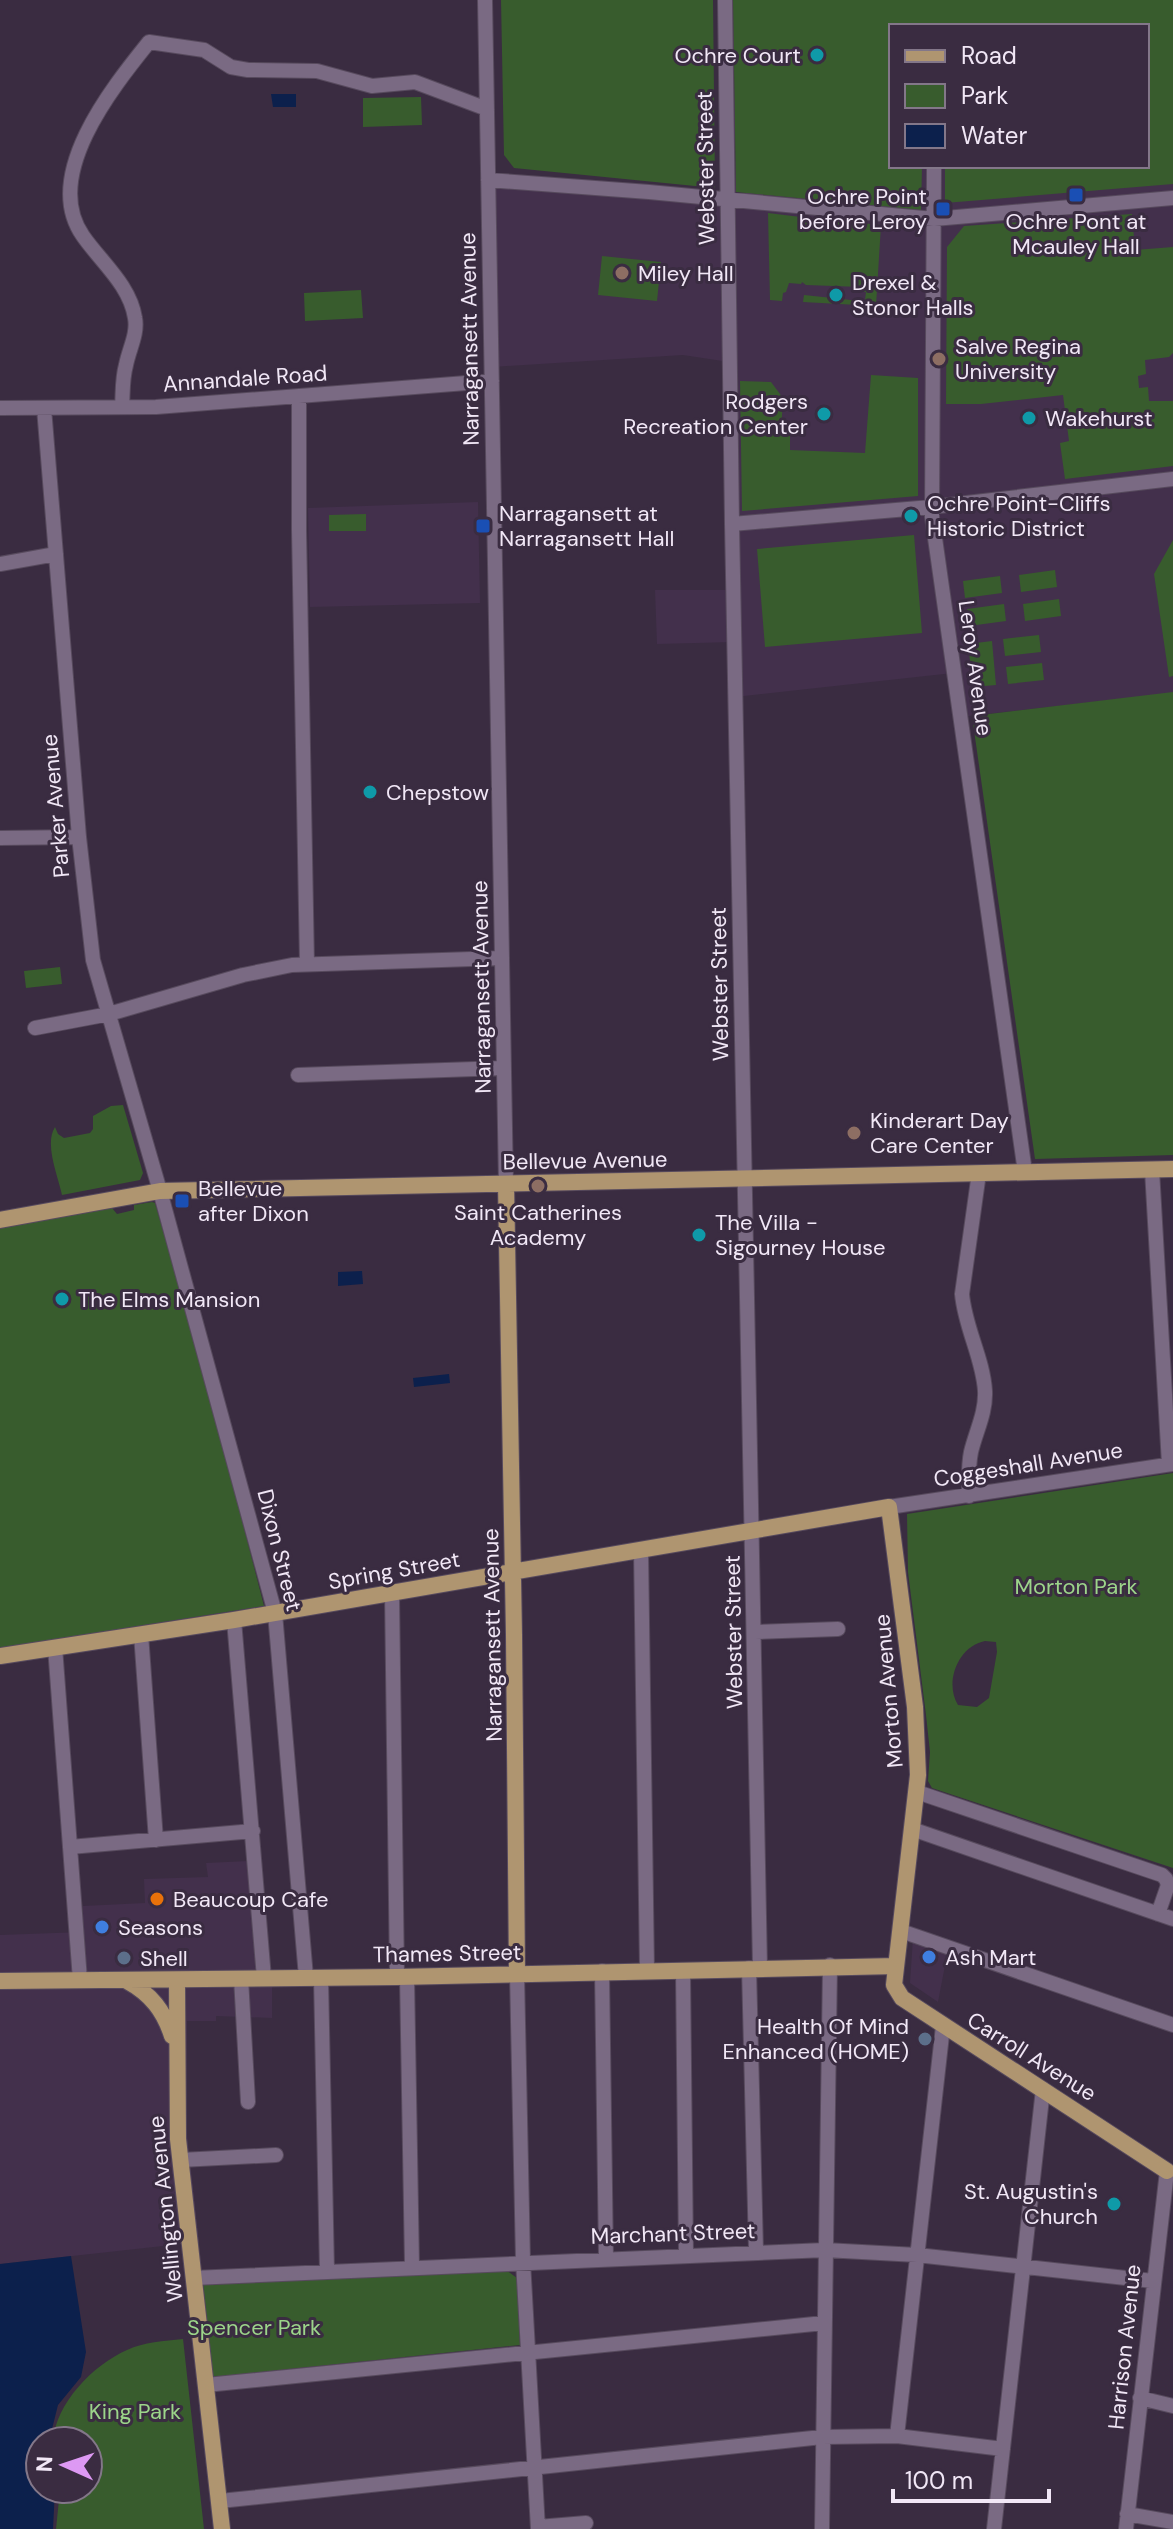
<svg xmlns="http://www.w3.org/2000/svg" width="1173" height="2529" viewBox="0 0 1173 2529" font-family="'DM Sans',sans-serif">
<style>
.built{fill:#43304c;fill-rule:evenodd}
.green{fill:#385c2d;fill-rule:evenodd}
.water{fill:#0c204c}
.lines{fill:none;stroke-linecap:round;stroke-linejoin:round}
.minor-casing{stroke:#574a5d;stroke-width:16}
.major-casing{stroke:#574a5d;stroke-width:18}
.minor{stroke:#7a6a83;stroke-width:14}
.major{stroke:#af9570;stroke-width:16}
.culture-dot{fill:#0f9aa8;stroke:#3a2c41;stroke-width:3}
.transit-dot{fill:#1a4fb4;stroke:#3a2c41;stroke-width:3}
.education-dot{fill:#8d6e63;stroke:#3a2c41;stroke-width:3}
.food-dot{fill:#e8710a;stroke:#3a2c41;stroke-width:3}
.shop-dot{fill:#3f7fe0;stroke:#3a2c41;stroke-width:3}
.service-dot{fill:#5c6f8a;stroke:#3a2c41;stroke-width:3}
.labels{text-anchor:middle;stroke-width:6;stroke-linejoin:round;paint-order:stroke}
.poi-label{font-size:22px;fill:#f1e7f6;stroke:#3a2c41;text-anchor:start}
.street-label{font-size:22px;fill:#f1e7f6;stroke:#3a2c41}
.park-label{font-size:22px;fill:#9cd58a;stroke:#3a2c41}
</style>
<rect width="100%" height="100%" fill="#3a2c41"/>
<path class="built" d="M725 0H1173V693L960 717 953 673 735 697 734 642 657 644 655 590H732L729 362 683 355 492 367 488 180 726 199ZM891 26H1147V166H891Z
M478 502 480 603 310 607 308 508Z
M248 1861 257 1983H272V2018L216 2016V2021H187L186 2125 199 2242 0 2264V1935L83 1932V1906L145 1903 144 1879 208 1877 206 1863Z
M913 1938 948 1950 938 2002 910 1983Z"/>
<path class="green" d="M501 0H713L715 188 514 168 504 155Z
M733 0H1173V184L945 203V166H1147V26H891V166H922L921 210 736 192Z
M421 97 422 125 363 127V98Z
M768 213 817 219 820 222 829 223 831 220 881 225 876 306 803 302 804 295 860 301 865 300 866 292H861V287L806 285 802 282 801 284 789 283 786 292 783 293 782 301 770 300Z
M1132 214 1135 250 1173 247V353L1169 357 1145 360 1146 374 1138 376 1139 388 1148 387 1149 401H1173V466L1065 479 1060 443 1069 441 1063 395 981 404H946L947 247 964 226Z
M602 256 661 262 657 301 598 295Z
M361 290 363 318 305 321 304 293Z
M871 375 918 378V496L742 511 740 381 771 382 783 398 781 432 790 433V450L865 453Z
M366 514V531H329V515Z
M914 535 922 633 765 647 757 549Z
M1173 540V676L1169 677 1154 574Z
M1055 570 1057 587 1021 592 1019 575Z
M1000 576 1002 593 965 598 963 581Z
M1059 599 1061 616 1025 621 1023 604Z
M1004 604 1006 621 969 626 967 609Z
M1039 635 1041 652 1005 656 1003 639Z
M992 641 996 685 973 687 968 644Z
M1042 663 1044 680 1008 684 1006 667Z
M1173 692V1155L1035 1159 972 716Z
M60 967 62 984 26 988 24 971Z
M123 1105 143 1173 140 1180 62 1195C58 1176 44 1144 55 1127L58 1134 64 1138 90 1133 93 1129V1116L111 1106Z
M152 1202 155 1203 205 1376 264 1606 0 1648V1227L112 1208 117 1214 134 1210V1205Z
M1173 1473V1868L932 1788 928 1781 930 1752 926 1715 908 1572 907 1514ZM985 1641 996 1642 997 1652 989 1698 977 1707 958 1705C944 1683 958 1646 985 1641Z
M506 2270 517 2278 520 2345 213 2377 203 2283Z
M183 2339 204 2529H56L59 2500 58 2489H88V2441H53C56 2403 93 2365 127 2350 144 2342 164 2341 183 2339Z"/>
<path class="water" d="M271 94H296V107H273Z
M362 1271 363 1284 338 1286V1272Z
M449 1374 450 1383 414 1387 413 1378Z
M71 2256 86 2352 81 2377 58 2405 49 2441H40V2489H55L53 2529H0V2264Z"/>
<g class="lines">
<g class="minor-casing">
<path id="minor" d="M485 0 506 1184
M725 0 732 524 760 1968
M934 166 932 517 1025 1172
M488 180 649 192 934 219 1173 198
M299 396V530L307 964
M122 407C123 393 122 379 126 365 129 349 138 334 135 318 130 285 101 262 83 236 41 176 112 88 149 42L204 50 231 67 248 70 317 71 372 86 415 82 487 109
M0 408 156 407 492 381
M44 408 79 837 93 960 160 1191 275 1613 306 1977
M732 524 931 507 1173 479
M0 564 56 554
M0 838 79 837
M35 1028 109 1014 243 975 292 965 502 958
M298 1075 504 1068
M1152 1170 1169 1464
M969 1496C969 1481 968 1466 971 1452 976 1431 986 1413 985 1391 983 1358 965 1328 962 1294L979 1173
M889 1507 1173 1464
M641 1550 647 1970
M392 1593 397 1977
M234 1620 264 1978
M755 1632 838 1629
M141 1634 156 1840
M55 1647 80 1980
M917 1792 1162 1875 1166 1879 1168 1885 1158 1914
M912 1829 1173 1919
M70 1847 253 1831
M901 1931 1173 2025
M749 1968 756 2251
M683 1970 686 2255
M602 1971 606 2258
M517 1974 523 2261 538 2529
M407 1977 412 2266
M241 1978 248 2102
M321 1978 327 2271
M181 2160 276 2155
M193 2278 825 2250 917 2255 1153 2281
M206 2385 824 2323
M1140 2398 1173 2406
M897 2436 943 2026
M220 2501 822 2437 897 2436 1003 2449
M1127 2514 1173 2522
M538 2527 586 2523
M822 2529 830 1965
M994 2529 1043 2089
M1126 2529 1167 2171"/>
</g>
<g class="major-casing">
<path id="major" d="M506 1184 514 1635 517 1974
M0 1220 160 1191 1173 1169
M0 1656 234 1620 889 1507 915 1707 918 1775 894 1985 902 1998 1167 2171
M177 1980 178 2139 222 2529
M0 1981 397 1977 896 1966
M127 1981C151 1994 164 2011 172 2036"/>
</g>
<use href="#minor" class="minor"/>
<use href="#major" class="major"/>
</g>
<g class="culture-dot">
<circle cx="817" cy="55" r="8"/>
<circle cx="836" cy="295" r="8"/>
<circle cx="824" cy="414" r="8"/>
<circle cx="1029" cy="418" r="8"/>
<circle cx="911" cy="516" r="8"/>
<circle cx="370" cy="792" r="8"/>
<circle cx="699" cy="1235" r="8"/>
<circle cx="62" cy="1299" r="8"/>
<circle cx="1114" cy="2204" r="8"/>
</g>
<g class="transit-dot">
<rect x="1068" y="187" width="16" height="16" rx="4"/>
<rect x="935" y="201" width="16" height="16" rx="4"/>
<rect x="475" y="518" width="16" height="16" rx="4"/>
<rect x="174" y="1193" width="16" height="16" rx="4"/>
</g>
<g class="education-dot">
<circle cx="622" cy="273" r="8"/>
<circle cx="939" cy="359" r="8"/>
<circle cx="854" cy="1133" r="8"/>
<circle cx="538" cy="1186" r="8"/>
</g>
<circle class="food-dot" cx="157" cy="1899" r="8"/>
<g class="shop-dot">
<circle cx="102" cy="1927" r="8"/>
<circle cx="929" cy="1957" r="8"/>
</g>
<g class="service-dot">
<circle cx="124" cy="1958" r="8"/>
<circle cx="925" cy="2039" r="8"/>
</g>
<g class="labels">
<g class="poi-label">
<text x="801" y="63" text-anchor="end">Ochre Court</text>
<text x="927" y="204" text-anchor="end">Ochre Point<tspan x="927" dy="25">before Leroy</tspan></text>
<text x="1076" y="229" text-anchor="middle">Ochre Pont at<tspan x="1076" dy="25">Mcauley Hall</tspan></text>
<text x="638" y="281">Miley Hall</text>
<text x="852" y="290">Drexel &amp;<tspan x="852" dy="25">Stonor Halls</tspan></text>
<text x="955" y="354">Salve Regina<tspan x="955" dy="25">University</tspan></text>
<text x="808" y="409" text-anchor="end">Rodgers<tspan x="808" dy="25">Recreation Center</tspan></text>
<text x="1045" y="426">Wakehurst</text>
<text x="927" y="511">Ochre Point-Cliffs<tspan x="927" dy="25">Historic District</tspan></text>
<text x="499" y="521">Narragansett at<tspan x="499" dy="25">Narragansett Hall</tspan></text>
<text x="386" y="800">Chepstow</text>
<text x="870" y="1128">Kinderart Day<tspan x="870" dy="25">Care Center</tspan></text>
<text x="198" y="1196">Bellevue<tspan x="198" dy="25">after Dixon</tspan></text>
<text x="538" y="1220" text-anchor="middle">Saint Catherines<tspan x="538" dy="25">Academy</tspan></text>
<text x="715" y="1230">The Villa -<tspan x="715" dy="25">Sigourney House</tspan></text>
<text x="78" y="1307">The Elms Mansion</text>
<text x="173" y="1907">Beaucoup Cafe</text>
<text x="118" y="1935">Seasons</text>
<text x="945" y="1965">Ash Mart</text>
<text x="140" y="1966">Shell</text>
<text x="909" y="2034" text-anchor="end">Health Of Mind<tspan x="909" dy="25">Enhanced (HOME)</tspan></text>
<text x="1098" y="2199" text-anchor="end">St. Augustin's<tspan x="1098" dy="25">Church</tspan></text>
</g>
<g class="street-label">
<text transform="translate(705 168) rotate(-91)" y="8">Webster Street</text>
<text transform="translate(469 339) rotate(-91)" y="8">Narragansett Avenue</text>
<text transform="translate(245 378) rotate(-4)" y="8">Annandale Road</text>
<text transform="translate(976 668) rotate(82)" y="8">Leroy Avenue</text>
<text transform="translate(55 806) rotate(-95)" y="8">Parker Avenue</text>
<text transform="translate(719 984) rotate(-91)" y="8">Webster Street</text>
<text transform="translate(481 987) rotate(-91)" y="8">Narragansett Avenue</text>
<text transform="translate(585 1160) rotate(-1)" y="8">Bellevue Avenue</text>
<text transform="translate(1028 1464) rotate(-9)" y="8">Coggeshall Avenue</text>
<text transform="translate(280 1550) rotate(76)" y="8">Dixon Street</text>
<text transform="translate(394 1570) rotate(-10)" y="8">Spring Street</text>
<text transform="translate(733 1632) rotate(-91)" y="8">Webster Street</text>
<text transform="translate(492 1635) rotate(-91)" y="8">Narragansett Avenue</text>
<text transform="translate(888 1691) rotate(-95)" y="8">Morton Avenue</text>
<text transform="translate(447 1953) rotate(-1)" y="8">Thames Street</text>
<text transform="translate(1032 2056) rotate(32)" y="8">Carroll Avenue</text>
<text transform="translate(165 2209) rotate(-96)" y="8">Wellington Avenue</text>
<text transform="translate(673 2233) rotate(-2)" y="8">Marchant Street</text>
<text transform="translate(1124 2347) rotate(-84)" y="8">Harrison Avenue</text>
</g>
<g class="park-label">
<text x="1076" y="1594">Morton Park</text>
<text x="254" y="2335">Spencer Park</text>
<text x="135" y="2419">King Park</text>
</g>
</g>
<rect x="889" y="24" width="260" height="144" fill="#3a2c41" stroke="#837789" stroke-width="2"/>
<rect x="905" y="50" width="40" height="12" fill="#af9570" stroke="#837789" stroke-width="2"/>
<text x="961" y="64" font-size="24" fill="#f1e7f6">Road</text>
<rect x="905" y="84" width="40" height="24" fill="#385c2d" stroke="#837789" stroke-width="2"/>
<text x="961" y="104" font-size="24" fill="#f1e7f6">Park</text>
<rect x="905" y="124" width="40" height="24" fill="#0c204c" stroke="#837789" stroke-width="2"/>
<text x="961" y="144" font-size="24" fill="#f1e7f6">Water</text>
<g transform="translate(64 2465) rotate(273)"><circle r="38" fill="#3a2c41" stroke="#837789" stroke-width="2"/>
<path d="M0-6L14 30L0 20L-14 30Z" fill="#dd99f3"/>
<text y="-12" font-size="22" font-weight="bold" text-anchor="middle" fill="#f1e7f6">N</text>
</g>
<path d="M893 2489v12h156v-12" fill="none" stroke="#f1e7f6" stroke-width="4"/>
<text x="905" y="2489" font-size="24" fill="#f1e7f6" stroke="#3a2c41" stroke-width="6" paint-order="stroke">100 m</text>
</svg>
